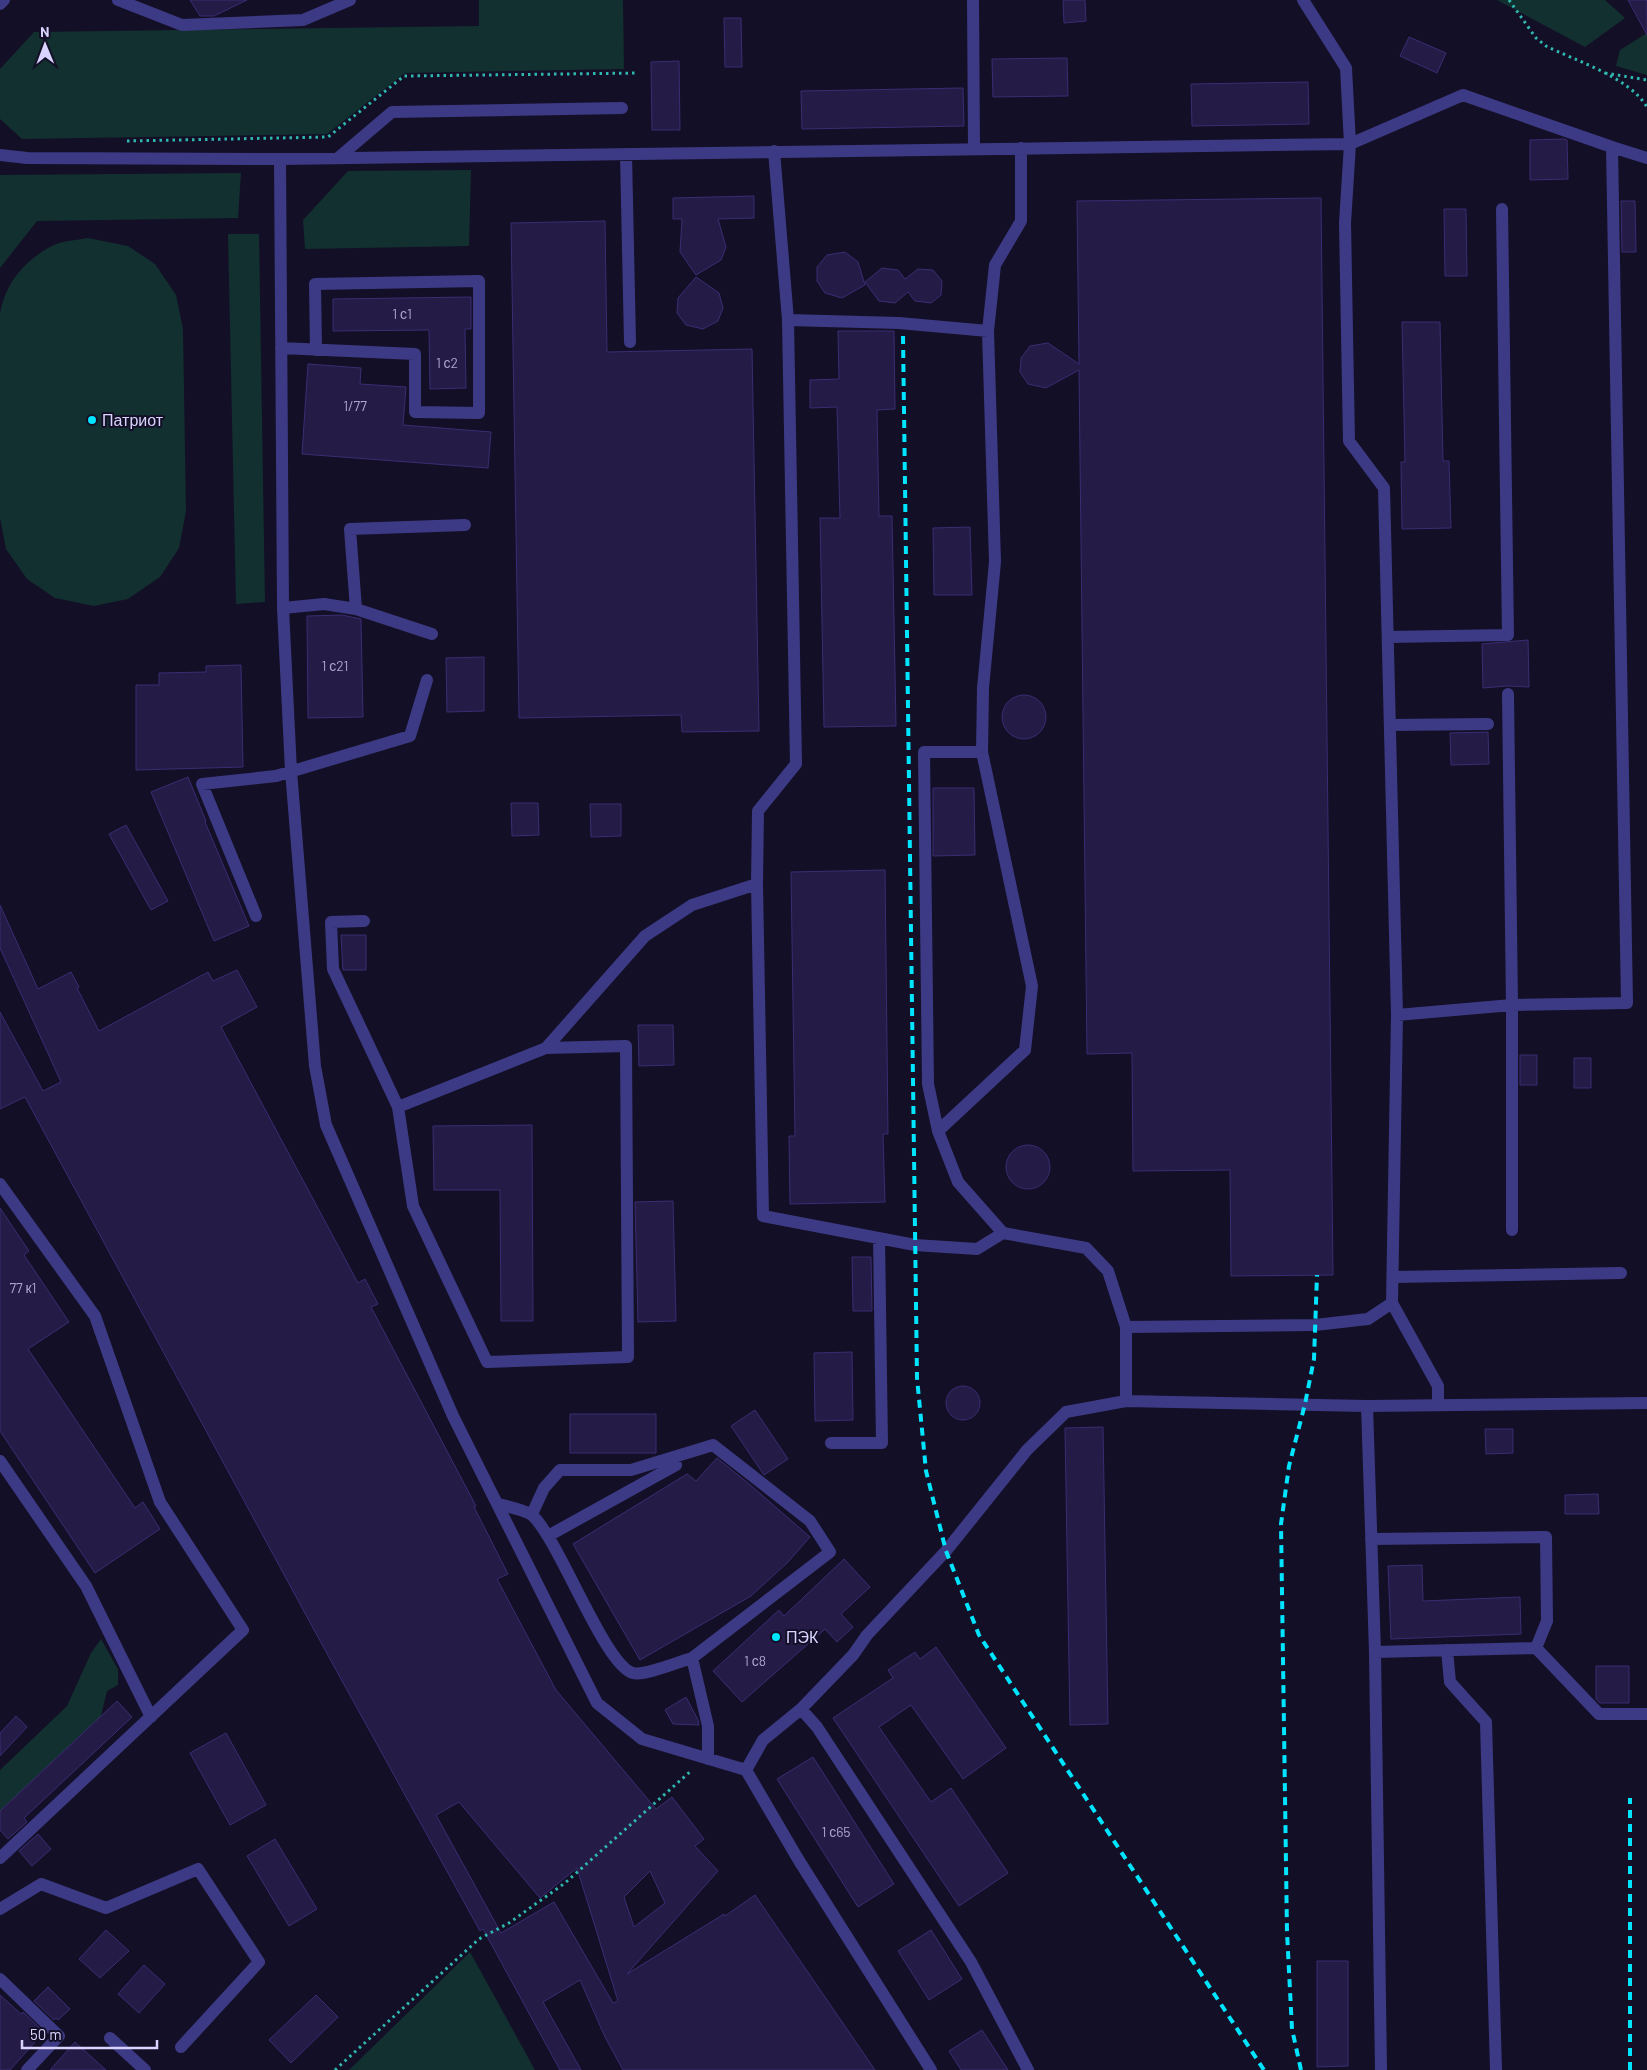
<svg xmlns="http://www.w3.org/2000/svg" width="1647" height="2070" viewBox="0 0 1647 2070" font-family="Barlow,sans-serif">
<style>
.green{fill:#12302f}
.building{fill:#241b47;stroke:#3b2d73;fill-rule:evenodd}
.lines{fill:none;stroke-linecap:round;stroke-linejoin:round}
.path{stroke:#2fb8b0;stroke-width:3;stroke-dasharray:2.5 4;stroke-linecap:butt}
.minor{stroke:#3d3a85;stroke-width:12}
.rail{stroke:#00e5ff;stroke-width:4;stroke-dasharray:8 6;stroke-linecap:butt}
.poi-dot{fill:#00e5ff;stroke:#130f26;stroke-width:2}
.labels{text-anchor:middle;stroke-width:4;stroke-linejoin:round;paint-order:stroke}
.number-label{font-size:14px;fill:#aca6d1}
.poi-label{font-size:16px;fill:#d9d4ff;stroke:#130f26;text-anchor:start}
</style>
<rect width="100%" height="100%" fill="#130f26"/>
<path class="green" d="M479 0H623L624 69 405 73 327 134 22 139 0 119V69L34 32 479 26Z
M1497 0H1605L1625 18 1585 47Z
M1647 33V75L1616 66 1620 50Z
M471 170 469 246 305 249 303 220 348 171Z
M241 173 238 218 37 221 0 268V175Z
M228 234H259L265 602 236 604Z
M88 238 128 246 155 264 176 295 183 329 186 511 179 548 160 577 128 599 94 606 55 598 27 579 6 549 0 518V314C5 284 23 262 50 247 60 241 76 240 88 238Z
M101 1639 118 1669V1685L107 1691 101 1716 0 1811V1770L67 1706 91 1653Z
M470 1952 535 2070H349Z"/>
<path class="building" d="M190 0H247L214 16H200Z
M1063 0H1085L1086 21 1064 23Z
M1628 0H1647V35Z
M724 18H741L742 67H725Z
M1409 37 1446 53 1437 73 1400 56Z
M1067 58 1068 96 993 97 992 59Z
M679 61 680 130H652L651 62Z
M1308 82 1309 124 1192 126 1191 84Z
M963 88 964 126 802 129 801 91Z
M1564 139 1567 140 1568 179 1530 180V140Z
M754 196V218L718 219 726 247 721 260 696 275 680 252 682 219H673V198Z
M1321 198 1333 1275 1231 1276 1230 1170 1133 1171 1132 1053 1087 1054 1079 370 1046 388 1028 384 1020 372 1021 358 1030 346 1048 343 1079 364 1077 201Z
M1621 201H1635L1636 252H1622Z
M1444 209H1466L1467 276H1445Z
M605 221 607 352 752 349 759 731 682 732 681 715 519 718 511 223Z
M845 252 858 262 865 285 842 298 825 293 817 281V267L827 255Z
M882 268 898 270 905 279 918 269 933 270 942 281 941 295 931 303 915 301 908 292 895 303 879 301 865 282Z
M696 277 719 293 723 308 718 321 703 329 686 325 677 313 678 298Z
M471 297V329H465L466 388 430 389 429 330 333 331V299Z
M1402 322H1440L1443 461H1449L1451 528 1402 529 1401 462H1405Z
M838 331H894L895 409 877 410 879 516H892L896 726 824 727 820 518H840L837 407 810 408V380L839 379Z
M308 364 361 368 360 384 406 387 403 425 491 432 488 468 302 454Z
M970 527 972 595H934L933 528Z
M342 615 361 619 363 717 308 718 307 616Z
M1528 640 1529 687 1507 686 1483 688 1482 644Z
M484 657V711L447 712 446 658Z
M241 665 243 767 136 770V685H159V673L206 672V666Z
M1002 717a22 22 0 1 1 44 0a22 22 0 1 1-44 0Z
M1488 732 1489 764 1451 765 1450 733Z
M188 777 206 821 205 822 249 926 214 941 151 792Z
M933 788H974L975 855 933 856Z
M511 803H538L539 835 512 836Z
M590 804H621V836L591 837Z
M126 825 168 901 151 910 109 834Z
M885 870 888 1134H883L885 1202 790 1204 789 1136H795L791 872Z
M0 905 38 989 71 972 79 987 77 988 99 1031 208 972 213 981 237 970 257 1007 221 1027 358 1283 365 1279 378 1304 371 1307 476 1506 474 1507 508 1574 497 1579 556 1690 656 1809 672 1797 704 1839 695 1846 718 1871 627 1974 724 1914 725 1916 755 1895 875 2070H623L605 2037 580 1980 543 2002 581 2070H560L483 1929 480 1931 319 1639 25 1097 0 1109V1012L43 1091 61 1082 0 948ZM459 1802 540 1898 577 1868 618 2001 613 2003 554 1902 501 1933 436 1815ZM650 1871 665 1903 634 1927 624 1897Z
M341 935H366V970H343Z
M638 1025H673L674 1065 639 1066Z
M1520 1055H1537V1085H1520Z
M1574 1058H1591V1088H1574Z
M532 1125 533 1321H501L500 1190H434L433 1126Z
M1006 1167a22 22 0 1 1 44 0a22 22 0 1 1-44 0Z
M673 1201 676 1321 638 1322 635 1202Z
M0 1208 29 1251 24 1255 69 1322 28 1349 135 1508 143 1502 160 1529 95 1573 0 1431Z
M852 1257H871L872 1311H853Z
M852 1352 853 1420 815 1421 814 1353Z
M946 1403a17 17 0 1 1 34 0a17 17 0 1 1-34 0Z
M755 1410 788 1459 764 1475 731 1426Z
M570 1414H656V1453H570Z
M1103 1427 1108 1724 1070 1725 1065 1428Z
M1485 1429H1513V1453L1486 1454Z
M717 1458 748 1483 810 1537 788 1562 751 1596 640 1660 573 1544 687 1474 696 1481Z
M1598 1494 1599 1514H1565V1495Z
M844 1559 870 1587 841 1614 853 1627 837 1642 825 1629 742 1702 713 1671 779 1610 784 1616Z
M1422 1565 1423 1601 1520 1597 1521 1634 1391 1639 1388 1566Z
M936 1647 1006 1748 963 1779 911 1705 879 1727 931 1802 951 1788 1008 1873 959 1906 833 1718 893 1678 888 1670 915 1652 920 1659Z
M1596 1666H1629V1703H1600L1596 1699Z
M686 1697 698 1720 699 1725 673 1724 665 1710Z
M117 1701 132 1717 24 1818 27 1822 8 1839 0 1830V1811Z
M16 1716 27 1727 0 1756V1733Z
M226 1733 266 1805 230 1825 190 1753Z
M813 1757 894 1884 858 1907 777 1779Z
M38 1834 51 1849 32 1866 19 1851Z
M275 1839 317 1909 289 1926 247 1856Z
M106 1930 129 1951 100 1978 79 1959Z
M931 1930 962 1979 929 2000 898 1951Z
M1317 1961H1348V2066L1317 2067Z
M144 1965 165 1984 139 2013 118 1994Z
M48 1987 70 2009 58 2020 56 2018 54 2020 34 2001Z
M0 1995 21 2014 23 2012 44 2032 10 2070H0Z
M316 1995 338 2017 291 2063 269 2040Z
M982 2030 1008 2070H961L949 2051Z
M75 2042 106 2070H50Z"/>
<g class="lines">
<path class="path" d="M1509 0 1536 38 1546 46C1576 61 1629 77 1647 107
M1605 73 1647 80
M127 141 328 137 404 76 638 73
M335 2070 479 1939 509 1923 565 1883 692 1770"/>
<path class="minor" d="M118 0 182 25 303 20 350 0
M973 0 974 149
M1303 0 1346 68 1350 144 1463 95 1612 147 1627 1003 1512 1005 1397 1015
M0 4 4 0
M1612 147 1647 158
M774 151 788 320 796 764 758 811 757 884 763 1216 915 1245 977 1249 1003 1233
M626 154 630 342
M0 155 27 158 280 159 1350 144 1345 223 1349 441 1384 488 1397 1015 1392 1303 1438 1386V1404
M338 158 392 112 622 108
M280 159 283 608 291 771 315 1066 326 1125 453 1416 597 1703 642 1739 746 1770 763 1740 801 1709 853 1655 867 1635 946 1551 1027 1450 1066 1412 1126 1401 1367 1406 1375 1652 1381 2070
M788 320 899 323 988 331
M281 348 415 354V412L479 413V281L315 284 316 350
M283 608 324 604 356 609 432 634
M356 609 350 529 465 525
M1388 637 1508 635 1502 209
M1508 694 1512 1005V1230
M1390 725 1488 724
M982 752H924L928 1084 938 1131 958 1182 1003 1233 1086 1248 1108 1271 1126 1327V1401
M256 916 202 784 276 776 410 736 427 680
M364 921 331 922 333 969 398 1107
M546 1048 398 1107 413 1206 487 1362 628 1357 626 1046 546 1048 645 936 692 905 757 884
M938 1131 1025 1050 1032 986 982 752 983 688 995 562 988 331 995 265 1021 221V148
M0 1184 95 1316 160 1502 243 1630 0 1858
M1393 1277 1621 1273
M1126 1327 1315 1325 1368 1319 1392 1303
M1367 1406 1647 1403
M831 1443H882L879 1238
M0 1461 86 1586 151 1717
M498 1504C506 1506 528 1511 533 1516 560 1542 605 1666 633 1673 645 1676 678 1662 692 1658
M532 1514 544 1488 560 1470H631L713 1445 810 1521 830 1552 692 1658 708 1726V1759
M548 1536 676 1465
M1371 1539 1546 1537 1547 1621 1536 1648
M1447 1650 1450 1682 1486 1722 1496 2070
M1375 1652 1536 1648 1599 1714H1647
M801 1709 817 1727 971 1962 1028 2070
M746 1770 798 1859 931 2070
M0 1909 41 1884 106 1908 198 1869 259 1962 181 2047
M0 1979 59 2036 27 2070
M110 2038 145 2070"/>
<path class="rail" d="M903 336 917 1378 926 1471 946 1551 979 1635 1264 2070
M1301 2070 1292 2029 1287 1932 1281 1524 1289 1466 1305 1404 1314 1359 1317 1275
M1630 2070V1798"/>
</g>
<g class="poi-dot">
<circle cx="92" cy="420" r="5"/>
<circle cx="776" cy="1637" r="5"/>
</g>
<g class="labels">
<g class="number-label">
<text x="402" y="319">1 с1</text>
<text x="447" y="368">1 с2</text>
<text x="355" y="411">1/77</text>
<text x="335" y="671">1 с21</text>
<text x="23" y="1293">77 к1</text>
<text x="755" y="1666">1 с8</text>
<text x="836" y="1837">1 с65</text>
</g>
<g class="poi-label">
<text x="102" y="426">Патриот</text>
<text x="786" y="1643">ПЭК</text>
</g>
</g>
<g transform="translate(45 45) rotate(359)" stroke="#130f26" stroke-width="4" paint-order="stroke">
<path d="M0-4L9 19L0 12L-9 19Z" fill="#d9d4ff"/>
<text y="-8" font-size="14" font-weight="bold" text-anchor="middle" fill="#d9d4ff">N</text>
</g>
<path d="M22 2040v8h135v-8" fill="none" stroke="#d9d4ff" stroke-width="2.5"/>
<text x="30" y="2040" font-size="15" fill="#d9d4ff" stroke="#130f26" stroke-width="4" paint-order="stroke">50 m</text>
</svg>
